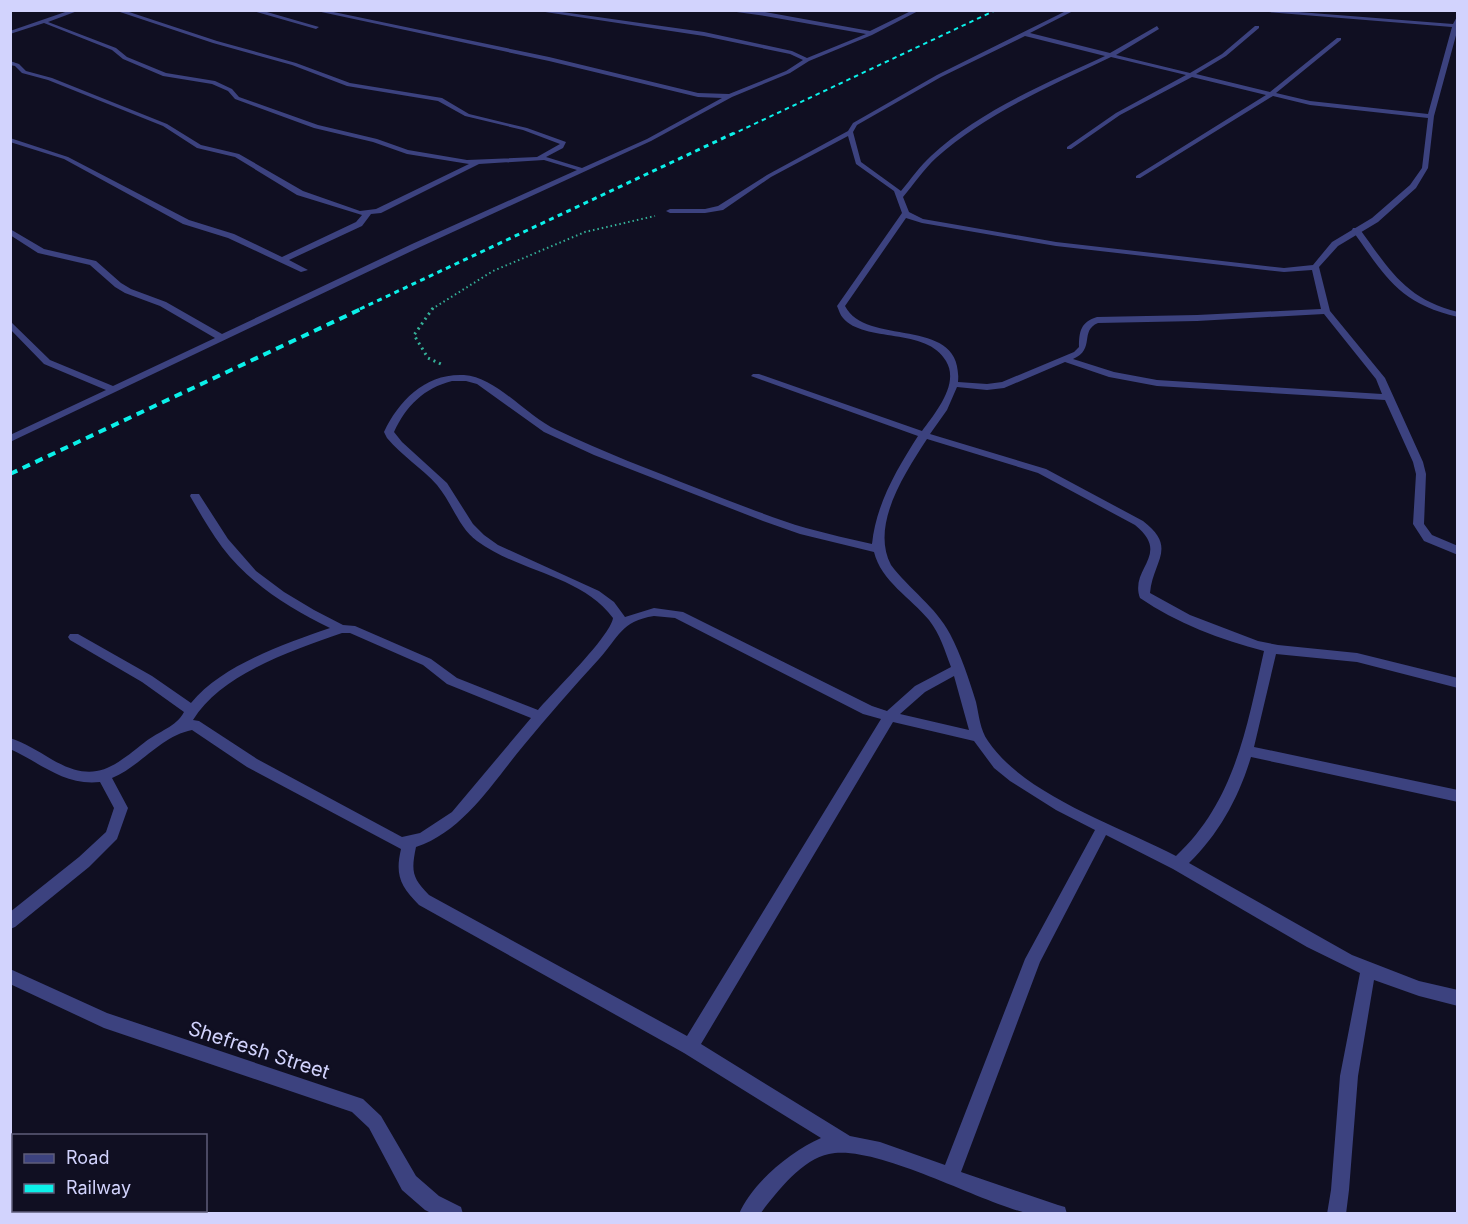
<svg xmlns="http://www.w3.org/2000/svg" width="1468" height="1224" viewBox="0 0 1468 1224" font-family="Inter,sans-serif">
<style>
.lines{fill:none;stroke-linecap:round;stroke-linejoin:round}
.path-far1{stroke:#34af98;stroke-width:2;stroke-dasharray:1.5 3;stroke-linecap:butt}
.path{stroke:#34af98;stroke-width:3;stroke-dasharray:2 4;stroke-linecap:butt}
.lane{fill:#3c427f;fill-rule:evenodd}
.street{fill:#3c427f;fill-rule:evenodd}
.rail-far2{stroke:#0bf0e9;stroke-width:2;stroke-dasharray:4.5 4;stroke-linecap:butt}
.rail-far1{stroke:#0bf0e9;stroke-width:3;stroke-dasharray:5 4.5;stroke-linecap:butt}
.rail{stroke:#0bf0e9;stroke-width:4;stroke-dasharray:8 6;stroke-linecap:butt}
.labels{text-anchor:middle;stroke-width:5;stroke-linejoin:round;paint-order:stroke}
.near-street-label{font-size:20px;fill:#d2d3fd;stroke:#100f22}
</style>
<rect width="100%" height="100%" fill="#100f22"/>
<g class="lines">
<path class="path-far1" d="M432 309 493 271 585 232 655 216"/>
<path class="path" d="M433 308 414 335 428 358 441 364"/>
<path class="lane" d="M1353 228H1359C1389 269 1405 299 1458 312V317C1398 303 1386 277 1352 230Z"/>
<path class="street" d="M71 10H80L48 22 116 48 127 57 166 73 215 81 232 89 239 97 318 125 377 139 408 150 467 160 537 157 560 144 523 130 465 116 438 101 347 86 292 65 213 43 114 10H123L217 41 296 63 350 83 442 98 469 114 527 128 566 142 563 148 546 157 582 168 647 139 722 98 698 97 549 61 312 10H324L549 57 698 93 729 94 786 71 803 60 790 54 704 36 532 10H548L704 32 792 51 807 58 866 34 765 16 722 10 765 12 870 31 913 10H920L872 35 809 61 790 73 732 97 651 141 418 248 10 442V435L106 390 44 364 10 329V321L50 360 113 386 215 338 160 306 125 293 115 287 90 265 38 253 10 235V229L44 249 96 261 121 283 131 289 166 302 222 334 412 244 577 170 544 160 479 164 381 213 371 214 362 226 289 260 308 270 301 272 228 238 183 224 64 159 10 142V138L68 157 189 220 234 234 282 257 356 222 362 215 297 195 235 157 197 148 163 126 48 80 22 73 15 66 10 65V61L19 64 26 71 52 78 167 124 201 145 239 154 303 191 360 211 376 209 469 164 407 154 373 142 314 128 235 99 228 91 212 84 163 76 123 59 112 50 44 23 10 34V31Z
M250 10H260L319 27 316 29Z
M1068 10H1075L1030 33 1110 53 1157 26 1159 29 1116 55 1190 73 1222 54 1255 26H1259V28L1226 56 1196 74 1270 92 1337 38H1341V40L1276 93 1310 101 1428 114 1452 27 1244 10H1273L1453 24 1458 15V28L1434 116 1428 168 1416 188 1378 222 1338 246 1319 267 1330 311 1385 378 1423 462 1426 474 1424 524 1432 535 1458 546V555L1424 541 1413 524 1416 474 1413 462 1385 400 1157 386 1109 377 1065 362 1004 388 987 390 957 387 947 410 930 434 1046 469 1143 521C1178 548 1153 560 1150 593L1190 615 1258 641 1278 645 1357 653 1458 678V688L1357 662 1276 654 1254 747 1458 790V802L1251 757C1239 797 1219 834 1189 863L1352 955 1419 981 1458 990V1006L1419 996 1374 980 1358 1076 1349 1190 1346 1214H1327L1331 1190 1340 1076 1360 973 1307 947 1173 869 1106 835 1040 962 961 1172 1058 1205 1065 1207 1067 1214C1054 1214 1038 1216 1026 1213 975 1200 875 1144 829 1154 802 1159 776 1193 760 1214H739C752 1183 791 1151 821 1138L684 1053 419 905C400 886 395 875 401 849L247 767 192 730C161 736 141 766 112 778L128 808 117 839 89 867 15 927 10 929V912L79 857 106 832 114 808 100 782C64 786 41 763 10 749V738C25 743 38 751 51 759 94 784 111 769 145 742 159 731 176 727 184 712L142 682 70 640 68 637 70 634H78L152 676 191 703C222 665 284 644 330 628 289 608 250 584 222 547 210 531 200 513 190 496L191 494H199L228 539 256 571 284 592 314 610 343 625 355 626 431 659 457 678 538 710C553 692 610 637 613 618 581 575 519 572 477 541 459 528 452 503 437 485 422 468 402 456 387 438L384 432C399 400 426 373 464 375 497 377 527 417 557 430 603 452 651 470 699 489 735 503 770 517 806 528 828 534 850 539 872 544 876 504 897 469 918 436L751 376 753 374H759L922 431C935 413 960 384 946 361 927 327 864 343 843 318 840 315 839 310 837 306L902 213 894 191 856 164 848 136 771 177 723 210 705 213H670L666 211 670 209H705L718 206 767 175 848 131 853 123 937 75ZM1025 36 1105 56C1047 83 979 111 931 156 920 166 911 179 901 191L861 162 853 132 857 125 941 77ZM1111 57 1186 75 1116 113 1067 147V149H1071L1120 115 1192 77 1266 95 1136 176V178H1140L1273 96 1310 105 1428 118 1422 168 1410 185 1372 218 1332 242 1313 265 1284 268 1056 242 923 219 909 212 903 197C914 184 924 169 936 158 986 113 1051 86 1111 57ZM906 218 922 223 1056 246 1284 272 1312 270 1321 309 1197 315 1097 317C1081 322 1079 331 1079 347L1074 352 1002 382 987 384 958 382C964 314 866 348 845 306ZM1324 314 1376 379 1382 394 1157 380 1114 372 1073 359C1096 349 1079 331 1098 323L1197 321ZM452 381H466L477 384 544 432 594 455 763 521 800 534 874 552C881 581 911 598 929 620 940 634 945 651 951 667L915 686 887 711 872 706 683 612 654 608 625 617 614 602 599 591 498 545 484 535 473 524 447 483 402 442 394 432C406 406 424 388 452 381ZM927 439 1038 473 1135 525C1172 555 1129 568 1140 598 1176 623 1221 640 1264 651 1247 726 1235 801 1176 856 1119 826 1024 795 988 741 980 730 979 715 976 702 969 679 961 655 950 634 936 607 909 589 891 565 870 525 905 473 927 439ZM654 616 675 618 863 714 881 719 687 1036 429 895C412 878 411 871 416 847 464 831 493 782 524 745 548 716 573 687 599 659 619 637 621 621 654 616ZM342 633H350L423 665 447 684 531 718 452 812 420 833 402 837 257 759 199 721 193 720C221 674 293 650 342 633ZM954 676 969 730 900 714 925 692ZM893 722 974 741 994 768 1010 781 1056 810 1095 830 1025 959 945 1165 880 1142 850 1136 701 1044Z
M10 969 107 1013 363 1099 381 1116 416 1176 439 1196 461 1207 463 1214H433L425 1210 402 1190 369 1128 352 1112 104 1028 10 984Z"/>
<path class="rail-far2" d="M731 135 996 10"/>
<path class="rail-far1" d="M360 309 734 133"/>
<path class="rail" d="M10 474 363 308"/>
</g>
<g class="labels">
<g class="near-street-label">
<text transform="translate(259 1050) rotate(18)" y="7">Shefresh Street</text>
</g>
</g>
<rect width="1468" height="1224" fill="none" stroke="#d2d3fd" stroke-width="24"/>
<rect x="12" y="1134" width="195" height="78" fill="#100f22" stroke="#5e5d7a" stroke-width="1.5"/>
<rect x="24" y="1154" width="30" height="9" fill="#3c427f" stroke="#5e5d7a" stroke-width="1.5"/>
<text x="66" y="1164" font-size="18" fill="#d2d3fd">Road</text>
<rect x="24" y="1184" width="30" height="9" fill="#0bf0e9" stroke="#5e5d7a" stroke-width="1.5"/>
<text x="66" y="1194" font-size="18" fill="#d2d3fd">Railway</text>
</svg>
